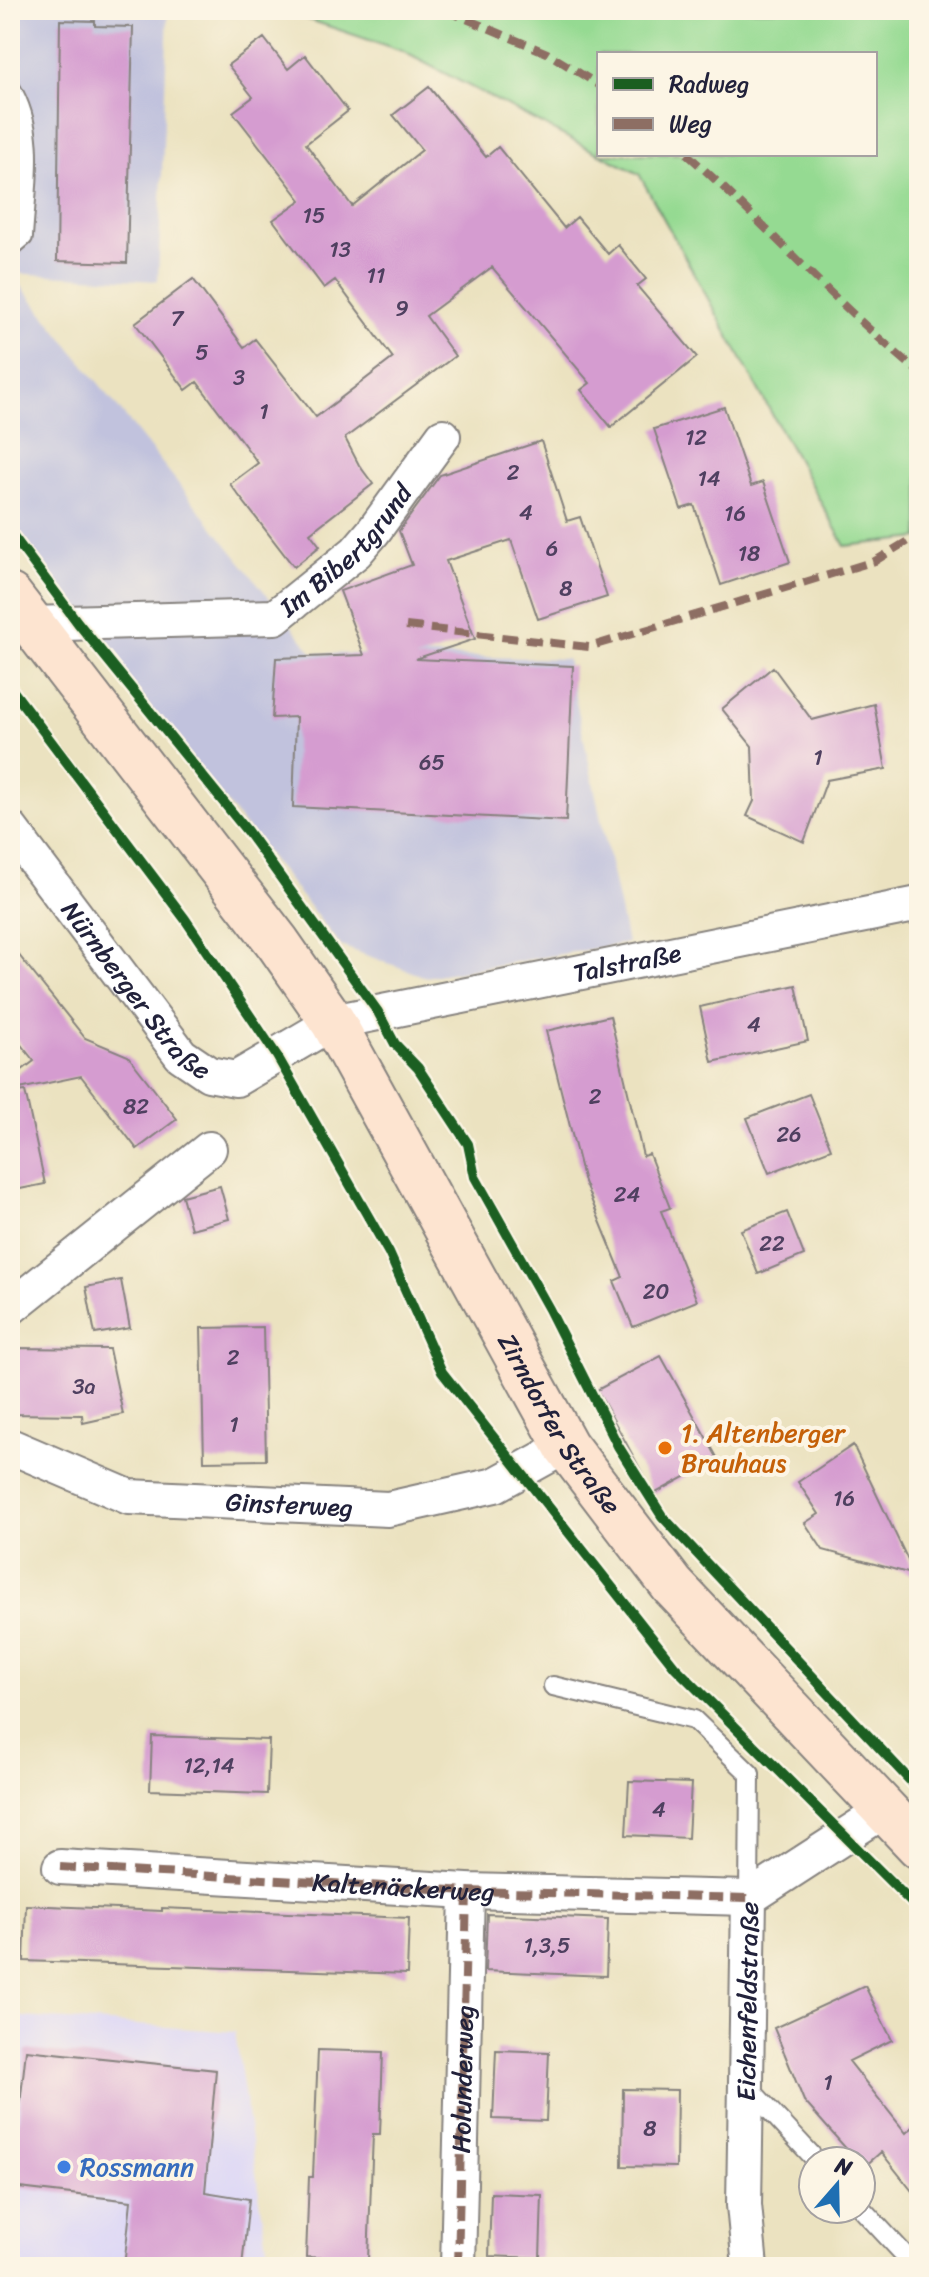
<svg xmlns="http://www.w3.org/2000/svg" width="929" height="2277" viewBox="0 0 929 2277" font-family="Sriracha,sans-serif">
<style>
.built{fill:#dbd6f7}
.industrial{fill:#c1c2dd}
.green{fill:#95da92;stroke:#5c7e66;stroke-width:2}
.building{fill:#d59cd0}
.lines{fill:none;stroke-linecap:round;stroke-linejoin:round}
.service-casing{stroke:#86827e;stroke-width:22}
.minor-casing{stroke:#86827e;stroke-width:38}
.secondary-casing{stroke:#86827e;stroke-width:48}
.service{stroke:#fff;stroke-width:18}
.minor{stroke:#fff;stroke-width:34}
.secondary{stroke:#fde4d0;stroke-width:44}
.quiet{stroke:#8d6e63;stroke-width:8;stroke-dasharray:16 8;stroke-linecap:butt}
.cycleway-casing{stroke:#fcf5e5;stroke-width:15}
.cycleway{stroke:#1b5e20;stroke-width:10}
.food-dot{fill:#e8710a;stroke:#fcf5e5;stroke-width:3}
.shop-dot{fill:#3f7fe0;stroke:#fcf5e5;stroke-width:3}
.labels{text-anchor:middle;stroke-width:8;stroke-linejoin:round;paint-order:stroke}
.number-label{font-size:22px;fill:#4f4060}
.street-label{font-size:26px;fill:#22223b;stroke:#fcf5e5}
.food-label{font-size:26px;fill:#c56008;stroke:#fcf5e5;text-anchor:start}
.shop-label{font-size:26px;fill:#366cbe;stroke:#fcf5e5;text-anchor:start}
</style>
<rect width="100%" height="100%" fill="#fcf5e5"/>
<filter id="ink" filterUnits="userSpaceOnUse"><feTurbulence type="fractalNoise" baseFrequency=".0125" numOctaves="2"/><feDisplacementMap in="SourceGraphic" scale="16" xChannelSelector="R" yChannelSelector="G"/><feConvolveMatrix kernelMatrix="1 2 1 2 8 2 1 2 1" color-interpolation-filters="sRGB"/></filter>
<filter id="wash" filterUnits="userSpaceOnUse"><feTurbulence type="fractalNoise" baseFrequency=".006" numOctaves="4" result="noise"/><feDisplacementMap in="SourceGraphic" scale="32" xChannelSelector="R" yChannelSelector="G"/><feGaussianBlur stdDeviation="1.8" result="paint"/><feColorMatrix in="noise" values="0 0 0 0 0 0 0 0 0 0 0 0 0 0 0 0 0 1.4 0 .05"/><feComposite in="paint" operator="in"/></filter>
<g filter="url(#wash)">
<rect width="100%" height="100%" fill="#ebe2c0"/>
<path class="built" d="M10 2016 235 2032 270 2267H10Z"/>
<path class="industrial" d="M10 10H168L158 281 11 273 313 653 567 659 627 943 426 977 341 946 10 532Z"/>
<path class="green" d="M280 10H919V538L845 546 639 174 600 154H875V54H599V154L402 51Z"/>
<g id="blocks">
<path class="building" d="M60 20 95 21V26L133 27 127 263 57 261Z
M264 38 288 69 305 55 348 111 306 144 352 206 422 150 393 115 429 87 486 157 498 147 564 228 577 217 608 254 618 245 646 279 637 286 697 357 611 427 581 390 590 383 492 267 426 316 455 356 345 438 359 465 373 484 310 533 320 546 294 567 230 484 258 463 197 382 186 390 135 323 193 279 244 347 255 339 316 417 393 358 335 280 324 288 273 220 301 200 233 112 253 97 228 65Z
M724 407 751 486 763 482 790 562 721 585 694 505 681 509 654 429Z
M541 441 567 521 580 517 607 597 538 619 511 540 446 561 475 639 415 659 573 666 566 821 293 807 296 717 272 718 276 658 364 655 340 591 412 565 399 531 440 475Z
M773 667 812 720 874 704 886 769 827 780 804 842 747 816 754 801 752 746 722 709Z
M10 944 85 1038 128 1056 177 1119 137 1149 81 1076 10 1091V1079L34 1061 10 1031Z
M796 985 808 1041 712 1062 700 1007Z
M610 1016 643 1156 649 1154 670 1208 661 1211 697 1301 633 1327 614 1281 623 1277 584 1182 546 1031Z
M25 1091 45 1184 10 1191V1093Z
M809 1094 831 1149 769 1173 747 1118Z
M220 1186 229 1219 191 1229 182 1196Z
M787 1212 804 1255 758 1274 741 1230Z
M121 1280 130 1328 95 1334 86 1287Z
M263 1327 266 1460 204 1461 201 1328Z
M10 1348 109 1349 123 1414 83 1423 82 1415 10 1414Z
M661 1356 718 1459 654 1494 597 1390Z
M853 1445 915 1575 823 1550 805 1523 819 1514 798 1482Z
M152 1736 269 1740 267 1794 150 1790Z
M629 1781 691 1783 688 1838 626 1835Z
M26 1905 162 1911V1908L409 1918 407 1974 24 1961Z
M487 1914 608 1919 606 1976 485 1971Z
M865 1986 892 2040 849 2061 906 2133 919 2122V2200L881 2152 863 2168 861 2161H857L804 2101 774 2028Z
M26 2050 216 2070 205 2192 249 2199 242 2267H124L131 2201 11 2187Z
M318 2050 383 2052 380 2134H373L368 2260 306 2257 309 2177H313Z
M496 2050 549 2052 546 2121 493 2119Z
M623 2089 677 2090 676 2167 622 2166Z
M491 2193 542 2195 540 2258 489 2256Z"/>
</g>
</g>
<g filter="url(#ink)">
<use href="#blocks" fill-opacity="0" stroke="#86827e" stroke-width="2"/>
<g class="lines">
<g class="service-casing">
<path id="service" d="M10 10H12
M10 87C38 133 26 185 23 237L10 248
M553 1686 694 1720 750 1774 749 1898
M748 2087 817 2161
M861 2208 916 2267"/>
</g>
<g class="minor-casing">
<g id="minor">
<path id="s1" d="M31 624 275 617 356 552 373 532 443 436"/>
<path id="s2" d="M10 828 181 1055 209 1074 236 1079 333 1022 919 904"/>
<path d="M10 1308 209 1149"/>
<path id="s3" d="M10 1446 129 1497 388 1509 495 1485 566 1446"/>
<path d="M60 1867 467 1891 749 1898"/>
<path id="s4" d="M458 2267 467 1891"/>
<path id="s5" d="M750 2267 744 2205 749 1898 885 1810"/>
</g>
</g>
<g class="secondary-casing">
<g id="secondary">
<path id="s6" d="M10 596 278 943 333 1022 566 1446 672 1585 919 1846"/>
</g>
</g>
<use href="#service" class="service"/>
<use href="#minor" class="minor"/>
<use href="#secondary" class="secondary"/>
<g class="quiet">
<path d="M445 10 547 53 599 85"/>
<path d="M687 154C766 224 836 305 919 372"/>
<path d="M406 626 589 647 875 561 919 534"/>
<path id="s7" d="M60 1867 467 1891 749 1898"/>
<path d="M10 2200 12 2211"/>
<path d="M458 2267 467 1891"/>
</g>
<g class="cycleway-casing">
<path id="cycleway" d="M10 532 78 623 247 831 378 1012 395 1044 418 1068 468 1144 475 1177 549 1309 618 1446 662 1516 919 1790
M10 687 185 919 277 1056 389 1253 442 1372 675 1667 919 1910"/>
</g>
<use href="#cycleway" class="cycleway"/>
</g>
</g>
<circle class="food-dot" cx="665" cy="1448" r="8"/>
<circle class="shop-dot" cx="64" cy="2167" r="8"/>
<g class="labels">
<g class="number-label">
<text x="314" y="223">15</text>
<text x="340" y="257">13</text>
<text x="376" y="283">11</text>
<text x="402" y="316">9</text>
<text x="177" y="326">7</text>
<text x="202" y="360">5</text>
<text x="239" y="385">3</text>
<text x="264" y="419">1</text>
<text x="696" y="445">12</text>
<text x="513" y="480">2</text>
<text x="709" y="486">14</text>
<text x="526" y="520">4</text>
<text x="735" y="521">16</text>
<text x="552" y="556">6</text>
<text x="749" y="561">18</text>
<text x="566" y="596">8</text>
<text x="818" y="765">1</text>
<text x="432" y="770">65</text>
<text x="754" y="1032">4</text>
<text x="595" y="1104">2</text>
<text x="136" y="1114">82</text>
<text x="789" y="1142">26</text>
<text x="627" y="1202">24</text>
<text x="772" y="1251">22</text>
<text x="656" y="1299">20</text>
<text x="233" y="1365">2</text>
<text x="84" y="1394">3a</text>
<text x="234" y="1432">1</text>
<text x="844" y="1506">16</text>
<text x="209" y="1773">12,14</text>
<text x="659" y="1817">4</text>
<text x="547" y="1953">1,3,5</text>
<text x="828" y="2090">1</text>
<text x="650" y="2136">8</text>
</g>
<g class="street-label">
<text dy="9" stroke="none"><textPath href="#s1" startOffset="342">Im Bibertgrund</textPath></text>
<text dy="9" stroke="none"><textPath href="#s2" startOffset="758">Talstraße</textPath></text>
<text dy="9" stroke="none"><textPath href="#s2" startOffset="206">Nürnberger Straße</textPath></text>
<text dy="9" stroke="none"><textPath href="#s6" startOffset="996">Zirndorfer Straße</textPath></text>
<text dy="9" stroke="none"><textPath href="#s3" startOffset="290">Ginsterweg</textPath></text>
<text dy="9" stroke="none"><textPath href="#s7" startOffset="344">Kaltenäckerweg</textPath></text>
<text dy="9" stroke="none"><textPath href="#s5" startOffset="266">Eichenfeldstraße</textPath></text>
<text dy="9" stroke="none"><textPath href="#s4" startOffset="188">Holunderweg</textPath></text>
</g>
<g class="food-label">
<text x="681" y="1442">1. Altenberger<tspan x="681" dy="30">Brauhaus</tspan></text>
</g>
<g class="shop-label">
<text x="80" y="2176">Rossmann</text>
</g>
</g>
<rect width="929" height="2277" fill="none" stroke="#fcf5e5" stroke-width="40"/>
<rect x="597" y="52" width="280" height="104" fill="#fcf5e5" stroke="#a5a1a1" stroke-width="2"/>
<rect x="613" y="78" width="40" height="12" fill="#1b5e20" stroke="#a5a1a1" stroke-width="2"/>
<text x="669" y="92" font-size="24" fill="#22223b">Radweg</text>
<rect x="613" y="118" width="40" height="12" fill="#8d6e63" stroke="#a5a1a1" stroke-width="2"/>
<text x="669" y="132" font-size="24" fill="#22223b">Weg</text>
<g transform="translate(837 2185) rotate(20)"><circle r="38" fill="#fcf5e5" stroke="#a5a1a1" stroke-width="2"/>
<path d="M0-6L14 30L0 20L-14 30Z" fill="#1f6fb2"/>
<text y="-12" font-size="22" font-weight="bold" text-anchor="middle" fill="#22223b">N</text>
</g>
</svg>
